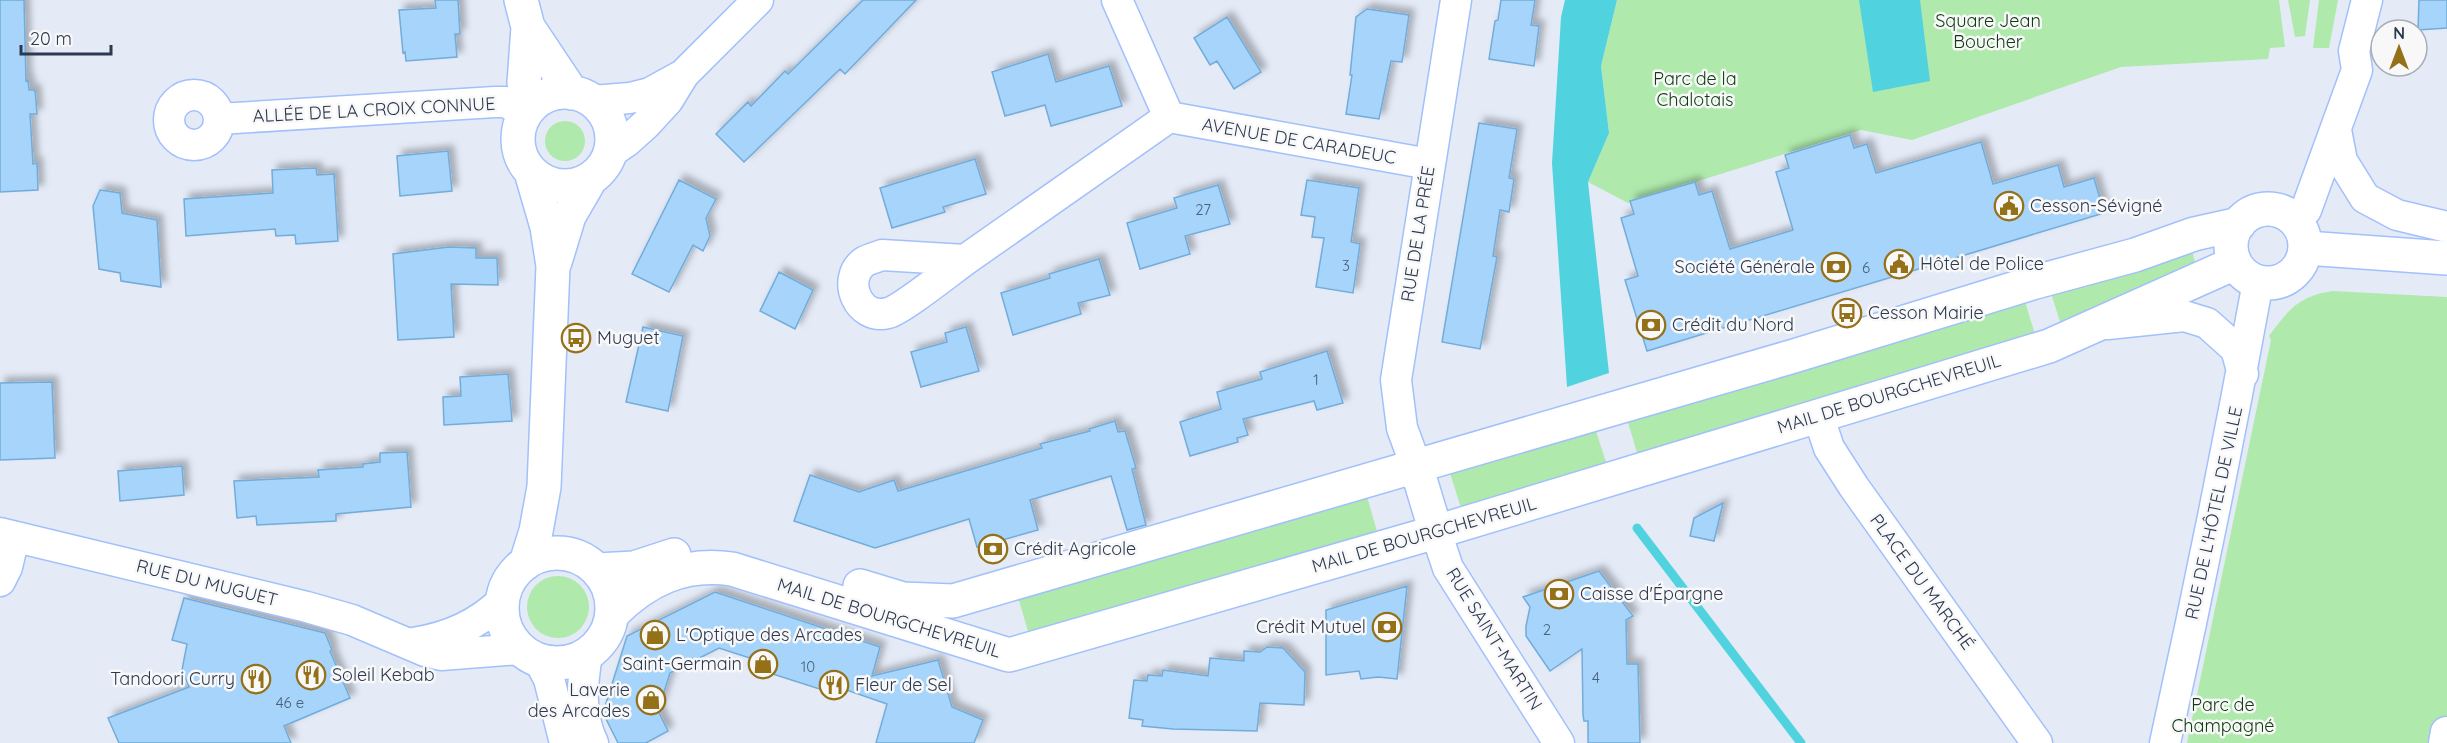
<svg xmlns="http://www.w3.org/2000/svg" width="2447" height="743" viewBox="0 0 2447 743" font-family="Quicksand,sans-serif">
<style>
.green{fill:#afe9ac}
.water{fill:#51d3df}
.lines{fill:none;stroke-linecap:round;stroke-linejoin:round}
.stream{stroke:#51d3df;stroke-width:9}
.building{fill:#a6d4fb;stroke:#72acda;stroke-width:1.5;filter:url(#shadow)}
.minor-casing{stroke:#a2c0fb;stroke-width:33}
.major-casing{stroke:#a2c0fb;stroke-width:36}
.minor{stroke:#fff;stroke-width:30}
.major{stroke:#fff;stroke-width:33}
.labels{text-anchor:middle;stroke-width:5;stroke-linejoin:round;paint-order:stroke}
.number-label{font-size:15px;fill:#4b607c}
.park-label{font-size:18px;fill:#0f3c11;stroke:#f8f8f8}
.street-label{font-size:18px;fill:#2d3951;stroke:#f8f8f8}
.poi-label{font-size:18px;fill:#2d3951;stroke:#f8f8f8;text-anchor:start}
</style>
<defs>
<filter id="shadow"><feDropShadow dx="5.5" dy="-5.5" stdDeviation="3" flood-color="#0004"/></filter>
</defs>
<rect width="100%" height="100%" fill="#e4ebf7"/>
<path class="green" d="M1617 0H2279L2285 47 2270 48 2268 59 2121 67 1912 140 1861 130 1628 203 1588 182 1609 133 1601 66Z
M2288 0H2310L2305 36 2295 37Z
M2319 0H2338L2329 48H2313Z
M545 141a20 20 0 1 1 40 0a20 20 0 1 1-40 0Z
M2191 247 2197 270 2062 328 2050 290Z
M2333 291 2447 297V743H2187L2271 340 2269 336C2289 309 2299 296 2333 291Z
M2024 298 2036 338 1639 459 1626 416Z
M1595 428 1607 465 1462 511 1450 473Z
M1366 493 1378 535 1030 638 1018 597Z
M527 607a31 31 0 1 1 62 0a31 31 0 1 1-62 0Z"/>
<path class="water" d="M1565 0H1617L1601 66 1609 133 1588 182 1609 373 1567 387 1552 163 1561 17Z
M1859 0H1920L1930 81 1873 92Z"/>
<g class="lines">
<path class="stream" d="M1637 528 1801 743"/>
</g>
<path class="building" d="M0 0H24L26 81 28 80 29 90H35L37 114H30L33 164 37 163 38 190 0 192Z
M435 0H458L460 34H455L457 57 406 61 405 52 403 53 399 10 436 8Z
M863 0H916L845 74 840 69 744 162 716 134 748 102 751 106 785 71 788 74Z
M1501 0H1535L1531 25 1539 26 1534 66 1489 59 1495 21 1498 20Z
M2419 0H2447V28L2418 30Z
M1367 9 1409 15 1402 62 1391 61 1379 119 1346 114 1352 75H1350L1356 17Z
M1227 17 1261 72 1234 89 1217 61 1210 65 1194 38Z
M1048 54 1056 82 1109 66 1122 106 1051 126 1045 105 1005 116 992 72Z
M1479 123 1517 129 1509 178 1514 179 1509 212 1500 210 1493 256 1497 257 1480 349 1442 342Z
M1850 135 1854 148 1867 144 1876 173 1981 142 1993 184 2058 165 2064 187 2094 178 2104 213 1647 351 1625 280 1638 276 1621 218 1634 214 1630 201 1695 182 1699 195 1712 191 1730 249 1793 230 1776 172 1789 168 1785 155Z
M448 151 452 191 400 196 397 156Z
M975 159 986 194 943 207 945 212 892 228 880 188Z
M316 168 317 175 334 174 338 241 296 244 295 235 276 236 275 229 186 236 184 199 273 193 272 170Z
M679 180 716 199 706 218 710 236 703 251 693 245 669 292 632 274Z
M1307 180 1359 188 1351 242 1360 244 1353 293 1316 287 1324 238 1312 237 1315 217 1301 215Z
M1218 185 1230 224 1185 236 1190 254 1140 269 1127 223 1177 208 1174 198Z
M100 190 120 193 122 213 157 220 161 287 121 281 120 273 99 269 93 206Z
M449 247 476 248V258H497L498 285 451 284 454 337 398 340 393 254Z
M1099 259 1110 295 1078 303 1081 314 1013 335 1001 293 1050 278 1049 274Z
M779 272 813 290 795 329 760 311Z
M643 327 683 336 668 411 626 402Z
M966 327 979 371 921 387 911 352 947 342 945 333Z
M1327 351 1343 403 1317 410 1314 401 1243 419 1248 435 1237 438 1238 442 1190 456 1180 422 1221 409 1217 392 1262 379 1260 372Z
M508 374 512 421 444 425 443 397 461 396 460 377Z
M52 382 55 458 0 460V383Z
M1115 421 1118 432 1125 431 1136 468 1132 469 1146 525 1127 530 1111 476 1030 500 1038 530 977 547 969 519 875 548 794 521 810 475 859 492 894 480 898 491 1042 448 1040 444 1090 431 1089 429Z
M407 452 411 507 336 514V521L257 525 256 516 237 518 234 481 319 477 318 470 363 467V464L380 462V453Z
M182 466 184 495 120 501 118 471Z
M1723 503 1714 541 1690 536 1694 518Z
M1599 571 1633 616 1626 620 1627 664H1638L1640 743H1588V721H1584L1583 715 1582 649 1550 671 1526 636V626L1530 607 1523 597Z
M1407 586 1397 679 1378 677 1361 679 1359 671 1326 675V610Z
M715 592 880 647 872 676 938 660 952 707 983 720 974 743H876L887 704 841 688 835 694 754 668 756 660 719 648 670 673 658 711 668 731 646 743H618L603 713 627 636Z
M184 598 325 633 332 650 330 651 350 698 284 726 291 743H119L108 718 189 687 182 670 187 644 172 640Z
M1267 647 1283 648 1305 672 1304 705 1260 703 1257 731 1173 729 1142 726 1143 720 1129 718 1134 680 1147 681 1148 675 1162 676 1163 670 1208 676 1210 658 1244 661V651L1260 652Z"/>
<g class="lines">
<g class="minor-casing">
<path id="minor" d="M1117 0 1169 117 1429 164
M169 120a25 25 0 1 1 50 0a25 25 0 1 1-50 0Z
M592 101 630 98 650 93 681 76
M219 119 495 102H506L525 113
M2336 130 2342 161 2365 198 2397 215 2447 227
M610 153 626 142 646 124 668 100 684 74 758 0
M2294 220 2306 210 2357 70 2354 51 2367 0
M882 255 965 260C951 270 901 310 888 313 858 321 841 279 864 262 869 259 877 257 882 255Z
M965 260 1169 117
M2108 324 2184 316 2207 323 2236 349 2243 374
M1818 415 1829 448 1854 487 2037 743
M1416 466 1402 428 1396 380 1456 0
M1436 532 1448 568 1559 743
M0 533 307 607 352 620 425 651 441 655 520 649
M0 581 7 567 14 537
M413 643C447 638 478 625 503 600
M587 654C582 686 579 714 593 743
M539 660 549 679 565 743
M2165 743C2199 590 2230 436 2258 282
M2444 743 2446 732"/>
</g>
<g class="major-casing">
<path id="major" d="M521 0 528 27 524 83 531 106
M528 27 572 93
M518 139a47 47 0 1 1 94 0a47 47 0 1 1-94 0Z
M2231 246a37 37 0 1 1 74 0a37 37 0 1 1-74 0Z
M2306 248 2447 258
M555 262 569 216 591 178
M1416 466 1436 532
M502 608a55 55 0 1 1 110 0a55 55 0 1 1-110 0Z
M526 563 536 531 544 487 553 266 547 227 531 172
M597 570 634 568 674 555
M860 586 903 599 953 601 1794 356 2032 283 2135 255 2194 234 2239 224
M612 614C646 580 683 562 732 569L1009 655 1436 532 2049 346 2235 263"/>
</g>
<use href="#minor" class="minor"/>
<use href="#major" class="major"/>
</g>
<defs>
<g id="civic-ring" transform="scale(1.5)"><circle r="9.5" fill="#f8f8f8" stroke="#947018" stroke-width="1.5"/><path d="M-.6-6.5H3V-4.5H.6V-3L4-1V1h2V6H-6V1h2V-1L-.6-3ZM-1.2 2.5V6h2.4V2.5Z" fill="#947018"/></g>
<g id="bank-ring" transform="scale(1.5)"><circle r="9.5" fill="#f8f8f8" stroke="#947018" stroke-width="1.5"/><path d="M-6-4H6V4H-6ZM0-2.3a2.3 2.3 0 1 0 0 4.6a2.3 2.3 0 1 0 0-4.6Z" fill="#947018"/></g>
<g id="bus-ring" transform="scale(1.5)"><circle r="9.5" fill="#f8f8f8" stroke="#947018" stroke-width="1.5"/><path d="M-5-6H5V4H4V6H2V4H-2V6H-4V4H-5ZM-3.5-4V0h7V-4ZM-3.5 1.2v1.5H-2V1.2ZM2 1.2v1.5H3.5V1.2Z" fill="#947018"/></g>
<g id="shop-ring" transform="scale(1.5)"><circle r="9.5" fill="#f8f8f8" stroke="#947018" stroke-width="1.5"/><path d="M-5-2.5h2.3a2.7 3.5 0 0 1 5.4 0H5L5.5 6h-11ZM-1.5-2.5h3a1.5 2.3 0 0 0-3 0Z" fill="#947018"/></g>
<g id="restaurant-ring" transform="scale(1.5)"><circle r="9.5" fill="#f8f8f8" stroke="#947018" stroke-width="1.5"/><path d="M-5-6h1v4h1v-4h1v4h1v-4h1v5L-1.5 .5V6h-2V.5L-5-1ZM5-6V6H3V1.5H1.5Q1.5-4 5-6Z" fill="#947018"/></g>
</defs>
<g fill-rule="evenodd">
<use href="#civic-ring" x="2009" y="206"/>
<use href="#civic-ring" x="1899" y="264"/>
<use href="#bank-ring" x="1836" y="267"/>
<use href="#bus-ring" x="1847" y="313"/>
<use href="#bank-ring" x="1651" y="325"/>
<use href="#bus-ring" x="576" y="338"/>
<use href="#bank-ring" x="993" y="549"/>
<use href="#bank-ring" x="1559" y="594"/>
<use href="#bank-ring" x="1387" y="627"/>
<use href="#shop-ring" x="655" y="635"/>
<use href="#shop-ring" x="763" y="664"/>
<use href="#restaurant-ring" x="311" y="675"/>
<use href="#restaurant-ring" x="256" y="679"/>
<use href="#restaurant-ring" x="834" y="685"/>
<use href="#shop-ring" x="651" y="700"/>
</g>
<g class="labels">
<g class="number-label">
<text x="1203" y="215">27</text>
<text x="1346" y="271">3</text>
<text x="1866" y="273">6</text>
<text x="1316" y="385">1</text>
<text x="1547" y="635">2</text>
<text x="808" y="672">10</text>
<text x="1596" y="683">4</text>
<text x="290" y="708">46 e</text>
</g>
<g class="park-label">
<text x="1988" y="27">Square Jean<tspan x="1988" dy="21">Boucher</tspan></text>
<text x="1695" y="85">Parc de la<tspan x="1695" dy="21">Chalotais</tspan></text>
<text x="2223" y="711">Parc de<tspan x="2223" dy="21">Champagné</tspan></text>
</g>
<g class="street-label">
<text transform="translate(374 110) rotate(-3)" y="6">ALLÉE DE LA CROIX CONNUE</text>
<text transform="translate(1299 141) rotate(10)" y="6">AVENUE DE CARADEUC</text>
<text transform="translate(1418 234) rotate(-81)" y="6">RUE DE LA PRÉE</text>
<text transform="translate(1889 394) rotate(-17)" y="6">MAIL DE BOURGCHEVREUIL</text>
<text transform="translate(2214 513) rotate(-78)" y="6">RUE DE L'HÔTEL DE VILLE</text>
<text transform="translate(1424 535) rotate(-16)" y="6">MAIL DE BOURGCHEVREUIL</text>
<text transform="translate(1922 582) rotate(54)" y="6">PLACE DU MARCHÉ</text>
<text transform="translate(207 583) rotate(14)" y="6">RUE DU MUGUET</text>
<text transform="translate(889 618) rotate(17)" y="6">MAIL DE BOURGCHEVREUIL</text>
<text transform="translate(1494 639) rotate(58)" y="6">RUE SAINT-MARTIN</text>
</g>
<g class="poi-label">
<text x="2030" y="212">Cesson-Sévigné</text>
<text x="1920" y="270">Hôtel de Police</text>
<text x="1815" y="273" text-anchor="end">Société Générale</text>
<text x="1868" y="319">Cesson Mairie</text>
<text x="1672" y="331">Crédit du Nord</text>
<text x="597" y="344">Muguet</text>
<text x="1014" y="555">Crédit Agricole</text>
<text x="1580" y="600">Caisse d'Épargne</text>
<text x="1366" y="633" text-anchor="end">Crédit Mutuel</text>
<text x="676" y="641">L'Optique des Arcades</text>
<text x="742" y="670" text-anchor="end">Saint-Germain</text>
<text x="332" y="681">Soleil Kebab</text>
<text x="235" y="685" text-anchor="end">Tandoori Curry</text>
<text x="855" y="691">Fleur de Sel</text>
<text x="630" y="696" text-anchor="end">Laverie<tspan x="630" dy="21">des Arcades</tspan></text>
</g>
</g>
<g transform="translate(2399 48)"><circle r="28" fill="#f8f8f8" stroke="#a7acb5" stroke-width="1.5"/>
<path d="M0-4.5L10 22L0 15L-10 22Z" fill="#947018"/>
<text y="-9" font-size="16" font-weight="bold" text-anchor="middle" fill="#2d3951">N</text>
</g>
<path d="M21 45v9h90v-9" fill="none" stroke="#2d3951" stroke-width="3"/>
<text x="30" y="45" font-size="18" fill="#2d3951" stroke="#f8f8f8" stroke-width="4.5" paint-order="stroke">20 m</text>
</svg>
